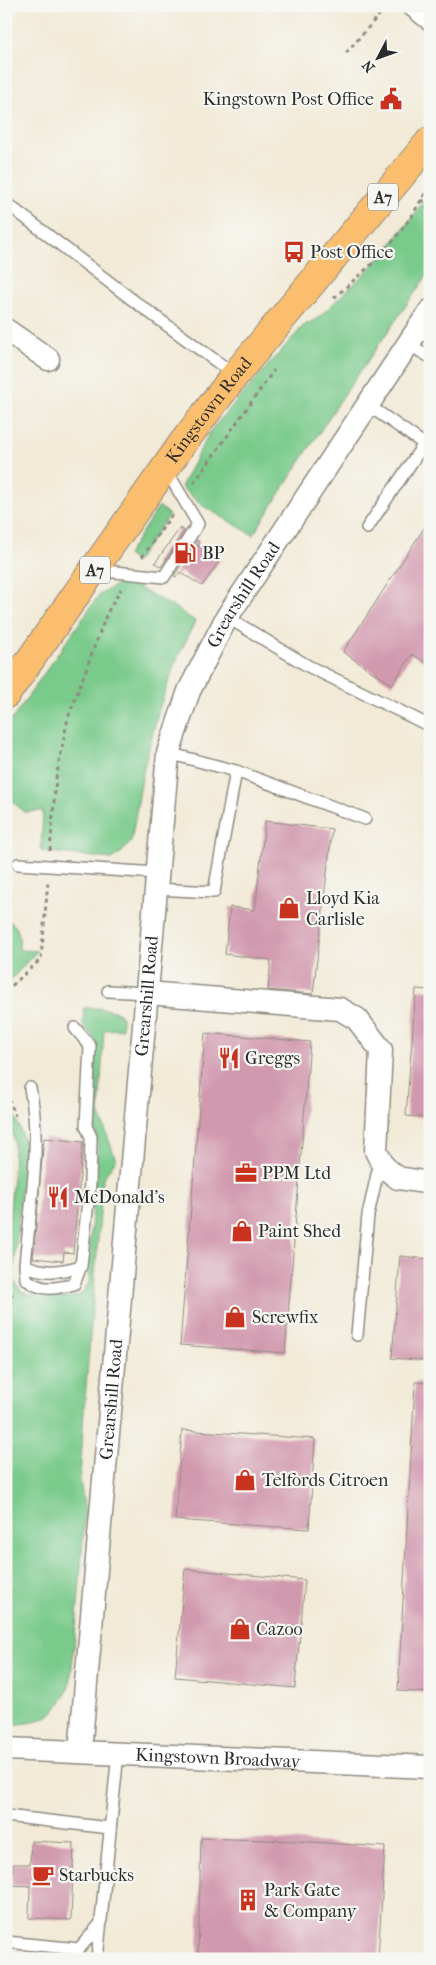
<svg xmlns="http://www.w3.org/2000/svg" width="436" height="1965" viewBox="0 0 436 1965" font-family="'IM FELL French Canon',serif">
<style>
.green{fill:#79ca8b;stroke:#527a5b}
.building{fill:#d199ae}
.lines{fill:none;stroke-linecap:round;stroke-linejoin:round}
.service-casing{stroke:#8e8a81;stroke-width:14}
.minor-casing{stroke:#8e8a81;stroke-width:25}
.primary-casing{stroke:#8e8a81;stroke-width:30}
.path{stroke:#8e8a81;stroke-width:3;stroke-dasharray:4 4;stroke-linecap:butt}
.service{stroke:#fff;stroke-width:11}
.minor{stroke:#fff;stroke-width:22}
.primary{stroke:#fabe6e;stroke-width:28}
.labels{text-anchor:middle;stroke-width:4.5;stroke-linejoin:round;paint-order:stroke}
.shield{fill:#f6f6f2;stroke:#686867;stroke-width:1}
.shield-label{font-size:16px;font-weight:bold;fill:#2b2b2b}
.poi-label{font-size:18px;fill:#2b2b2b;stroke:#f6f6f2;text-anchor:start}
.street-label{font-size:18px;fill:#2b2b2b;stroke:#f6f6f2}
</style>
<rect width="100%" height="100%" fill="#f6f6f2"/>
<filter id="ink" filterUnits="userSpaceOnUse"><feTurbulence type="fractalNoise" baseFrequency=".02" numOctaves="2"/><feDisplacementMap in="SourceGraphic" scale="10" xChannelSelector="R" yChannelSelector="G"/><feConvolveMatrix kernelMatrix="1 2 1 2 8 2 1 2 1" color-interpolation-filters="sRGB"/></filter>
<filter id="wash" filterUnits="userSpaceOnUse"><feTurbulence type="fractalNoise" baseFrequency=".0096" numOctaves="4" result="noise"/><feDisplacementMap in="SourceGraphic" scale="20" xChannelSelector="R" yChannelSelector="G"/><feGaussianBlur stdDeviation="1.12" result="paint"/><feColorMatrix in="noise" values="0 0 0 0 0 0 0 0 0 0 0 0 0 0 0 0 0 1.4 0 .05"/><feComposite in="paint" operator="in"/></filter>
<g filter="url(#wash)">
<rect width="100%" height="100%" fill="#f2ead7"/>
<path class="green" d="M430 191V271L337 405 253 535 203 506 181 487 210 431 304 325C319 320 328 308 340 297 374 266 405 231 430 191Z
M159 506 169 515 136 562 127 555Z
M124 580 174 607 195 621 174 666 159 709 144 767 131 842 121 853 112 859 41 851 43 811 25 812 10 800H6V728L99 595Z
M6 920C20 924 20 938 19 950L37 951 6 985Z
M84 1008H100L118 1012 122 1018V1029L104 1030 99 1112 116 1160 103 1178 84 1411 80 1480 85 1512 78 1606 70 1687 58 1707 49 1716 34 1722 13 1725V1718L6 1714V1250L13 1176 14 1141 6 1109V1091L25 1143 13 1280 22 1292 30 1295 70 1298 81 1294 89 1283 90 1241 98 1143 90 1112 96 1041 83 1025Z"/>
<g id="blocks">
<path class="building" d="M430 519V665L412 654 392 685 343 652Z
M180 528 184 531 161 567 155 563Z
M197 540 199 542 197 545 220 560 202 586 180 572 176 577 174 576Z
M265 821 332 829 313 994 268 990 271 960 225 954 230 907 255 910Z
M416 989 430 990V1118L406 1116Z
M205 1033 310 1042 285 1353 180 1345Z
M44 1138 83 1142 73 1253 64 1252 63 1261 33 1258Z
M400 1256 430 1259V1361L392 1358Z
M415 1382 430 1383V1693L398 1691Z
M182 1430 315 1439 309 1529 175 1520Z
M185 1569 305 1580 295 1688 175 1677Z
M201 1838 297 1841 385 1847 378 1959H198Z
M31 1841 74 1843 71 1920 29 1918 30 1886 12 1885 13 1864H30Z"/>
</g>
</g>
<g filter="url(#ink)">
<use href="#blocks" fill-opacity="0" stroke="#8e8a81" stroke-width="1"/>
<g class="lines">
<g class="service-casing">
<path id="service" d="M6 203 134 301 235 375
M408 344 430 357
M367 528 424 444 368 405
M95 570 164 577 198 524 165 468
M227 617 308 666 430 726
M168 753 236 771 365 819
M18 864 157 873
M155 889 214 892 236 771
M108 991 147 993
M30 1088C42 1145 30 1207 25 1265 43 1274 61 1272 81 1266L90 1183 91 1137 86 1126 90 1046 75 1028
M25 1265 26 1279C42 1292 55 1289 74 1284L81 1266
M357 1335 368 1215 380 1161
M6 1816 110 1828
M6 1942 79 1949 101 1923
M97 1959 118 1753"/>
</g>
<g class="minor-casing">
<g id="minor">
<path d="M414 6 430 19"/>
<path d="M6 330 48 359"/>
<path d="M147 993 340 1009 357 1019 381 1050 376 1151 384 1167 398 1178 430 1183"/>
<path id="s1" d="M6 1749 430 1767"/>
<path id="s2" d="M80 1752 168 753 189 691 227 617 430 311"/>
</g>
</g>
<g class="primary-casing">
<g id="primary">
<path id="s3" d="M6 694 182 444 235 375 430 141"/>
</g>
</g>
<path class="path" d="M346 53 387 6
M422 199 430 213
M334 298 383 254 412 216 430 185
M194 483 274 370
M142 557 173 513
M50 851 56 778 68 718 107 613 121 589
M6 991 41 959 48 882
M6 1091 15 1116
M6 1361 12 1290
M6 1717 8 1728"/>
<use href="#service" class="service"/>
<use href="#minor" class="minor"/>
<use href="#primary" class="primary"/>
</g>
</g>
<defs>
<g id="civic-bare" transform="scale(1.725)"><path d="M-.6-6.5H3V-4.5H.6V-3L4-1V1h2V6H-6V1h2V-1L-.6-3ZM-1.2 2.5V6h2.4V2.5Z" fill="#c8321e" stroke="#f6f6f2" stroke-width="2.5" paint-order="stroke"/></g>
<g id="bus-bare" transform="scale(1.725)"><path d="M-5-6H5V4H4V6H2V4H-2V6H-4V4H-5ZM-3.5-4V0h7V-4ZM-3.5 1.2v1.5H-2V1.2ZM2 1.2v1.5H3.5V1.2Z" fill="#c8321e" stroke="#f6f6f2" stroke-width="2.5" paint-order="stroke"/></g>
<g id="fuel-bare" transform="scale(1.725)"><path d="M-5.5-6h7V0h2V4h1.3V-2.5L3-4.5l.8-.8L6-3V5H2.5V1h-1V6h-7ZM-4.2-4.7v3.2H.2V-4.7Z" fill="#c8321e" stroke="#f6f6f2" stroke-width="2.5" paint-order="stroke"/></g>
<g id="shop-bare" transform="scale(1.725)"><path d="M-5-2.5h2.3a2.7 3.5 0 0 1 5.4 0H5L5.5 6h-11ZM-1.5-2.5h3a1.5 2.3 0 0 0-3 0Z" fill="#c8321e" stroke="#f6f6f2" stroke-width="2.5" paint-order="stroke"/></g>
<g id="restaurant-bare" transform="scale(1.725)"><path d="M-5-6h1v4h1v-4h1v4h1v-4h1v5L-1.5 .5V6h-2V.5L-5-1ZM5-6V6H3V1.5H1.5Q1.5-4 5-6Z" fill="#c8321e" stroke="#f6f6f2" stroke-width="2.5" paint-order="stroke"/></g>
<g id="office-bare" transform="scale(1.725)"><path d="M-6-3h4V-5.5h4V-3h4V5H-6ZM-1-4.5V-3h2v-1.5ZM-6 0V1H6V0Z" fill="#c8321e" stroke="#f6f6f2" stroke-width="2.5" paint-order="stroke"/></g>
<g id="cafe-bare" transform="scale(1.725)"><path d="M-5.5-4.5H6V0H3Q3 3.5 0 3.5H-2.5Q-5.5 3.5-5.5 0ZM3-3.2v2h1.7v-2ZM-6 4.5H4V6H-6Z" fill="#c8321e" stroke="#f6f6f2" stroke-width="2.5" paint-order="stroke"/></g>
<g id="building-bare" transform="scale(1.725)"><path d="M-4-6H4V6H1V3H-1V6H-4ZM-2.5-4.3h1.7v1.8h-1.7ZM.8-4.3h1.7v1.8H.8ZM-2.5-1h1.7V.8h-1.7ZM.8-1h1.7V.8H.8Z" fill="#c8321e" stroke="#f6f6f2" stroke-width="2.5" paint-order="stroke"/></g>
</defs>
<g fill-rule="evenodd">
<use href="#civic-bare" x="391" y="99"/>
<use href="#bus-bare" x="294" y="252"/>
<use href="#fuel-bare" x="185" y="553"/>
<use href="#shop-bare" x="289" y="908"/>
<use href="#restaurant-bare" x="229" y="1058"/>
<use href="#office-bare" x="246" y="1173"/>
<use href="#restaurant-bare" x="58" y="1197"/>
<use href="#shop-bare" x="242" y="1231"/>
<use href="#shop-bare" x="235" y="1317"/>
<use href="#shop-bare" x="245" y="1480"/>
<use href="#shop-bare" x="240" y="1629"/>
<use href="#cafe-bare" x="43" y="1875"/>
<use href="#building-bare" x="248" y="1900"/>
</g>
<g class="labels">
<g class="shield">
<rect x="368" y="183.5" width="30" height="27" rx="4"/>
<rect x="80" y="556.5" width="30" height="27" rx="4"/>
</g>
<g class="shield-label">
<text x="383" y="203">A7</text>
<text x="95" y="576">A7</text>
</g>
<g class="poi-label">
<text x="374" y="105" text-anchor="end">Kingstown Post Office</text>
<text x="310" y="258">Post Office</text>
<text x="202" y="559">BP</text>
<text x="306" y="904">Lloyd Kia<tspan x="306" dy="21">Carlisle</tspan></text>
<text x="245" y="1064">Greggs</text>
<text x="262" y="1179">PPM Ltd</text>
<text x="74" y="1203">McDonald's</text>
<text x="258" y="1237">Paint Shed</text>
<text x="252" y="1323">Screwfix</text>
<text x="262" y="1486">Telfords Citroen</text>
<text x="256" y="1635">Cazoo</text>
<text x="59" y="1881">Starbucks</text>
<text x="264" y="1896">Park Gate<tspan x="264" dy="21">&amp; Company</tspan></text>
</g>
<g class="street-label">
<text dy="6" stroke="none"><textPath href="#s3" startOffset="349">Kingstown Road</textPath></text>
<text dy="6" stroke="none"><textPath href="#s2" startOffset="1179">Grearshill Road</textPath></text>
<text dy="6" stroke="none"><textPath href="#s2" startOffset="759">Grearshill Road</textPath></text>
<text dy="6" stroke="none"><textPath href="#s2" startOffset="354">Grearshill Road</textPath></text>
<text dy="6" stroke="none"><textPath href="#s1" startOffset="212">Kingstown Broadway</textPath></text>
</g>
</g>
<rect width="436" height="1965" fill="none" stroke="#f6f6f2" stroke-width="25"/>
<g transform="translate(378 58) rotate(229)" stroke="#f6f6f2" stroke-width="4" paint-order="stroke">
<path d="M0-4L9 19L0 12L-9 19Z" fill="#2b2b2b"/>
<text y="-8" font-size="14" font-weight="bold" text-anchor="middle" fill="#2b2b2b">N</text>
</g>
</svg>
